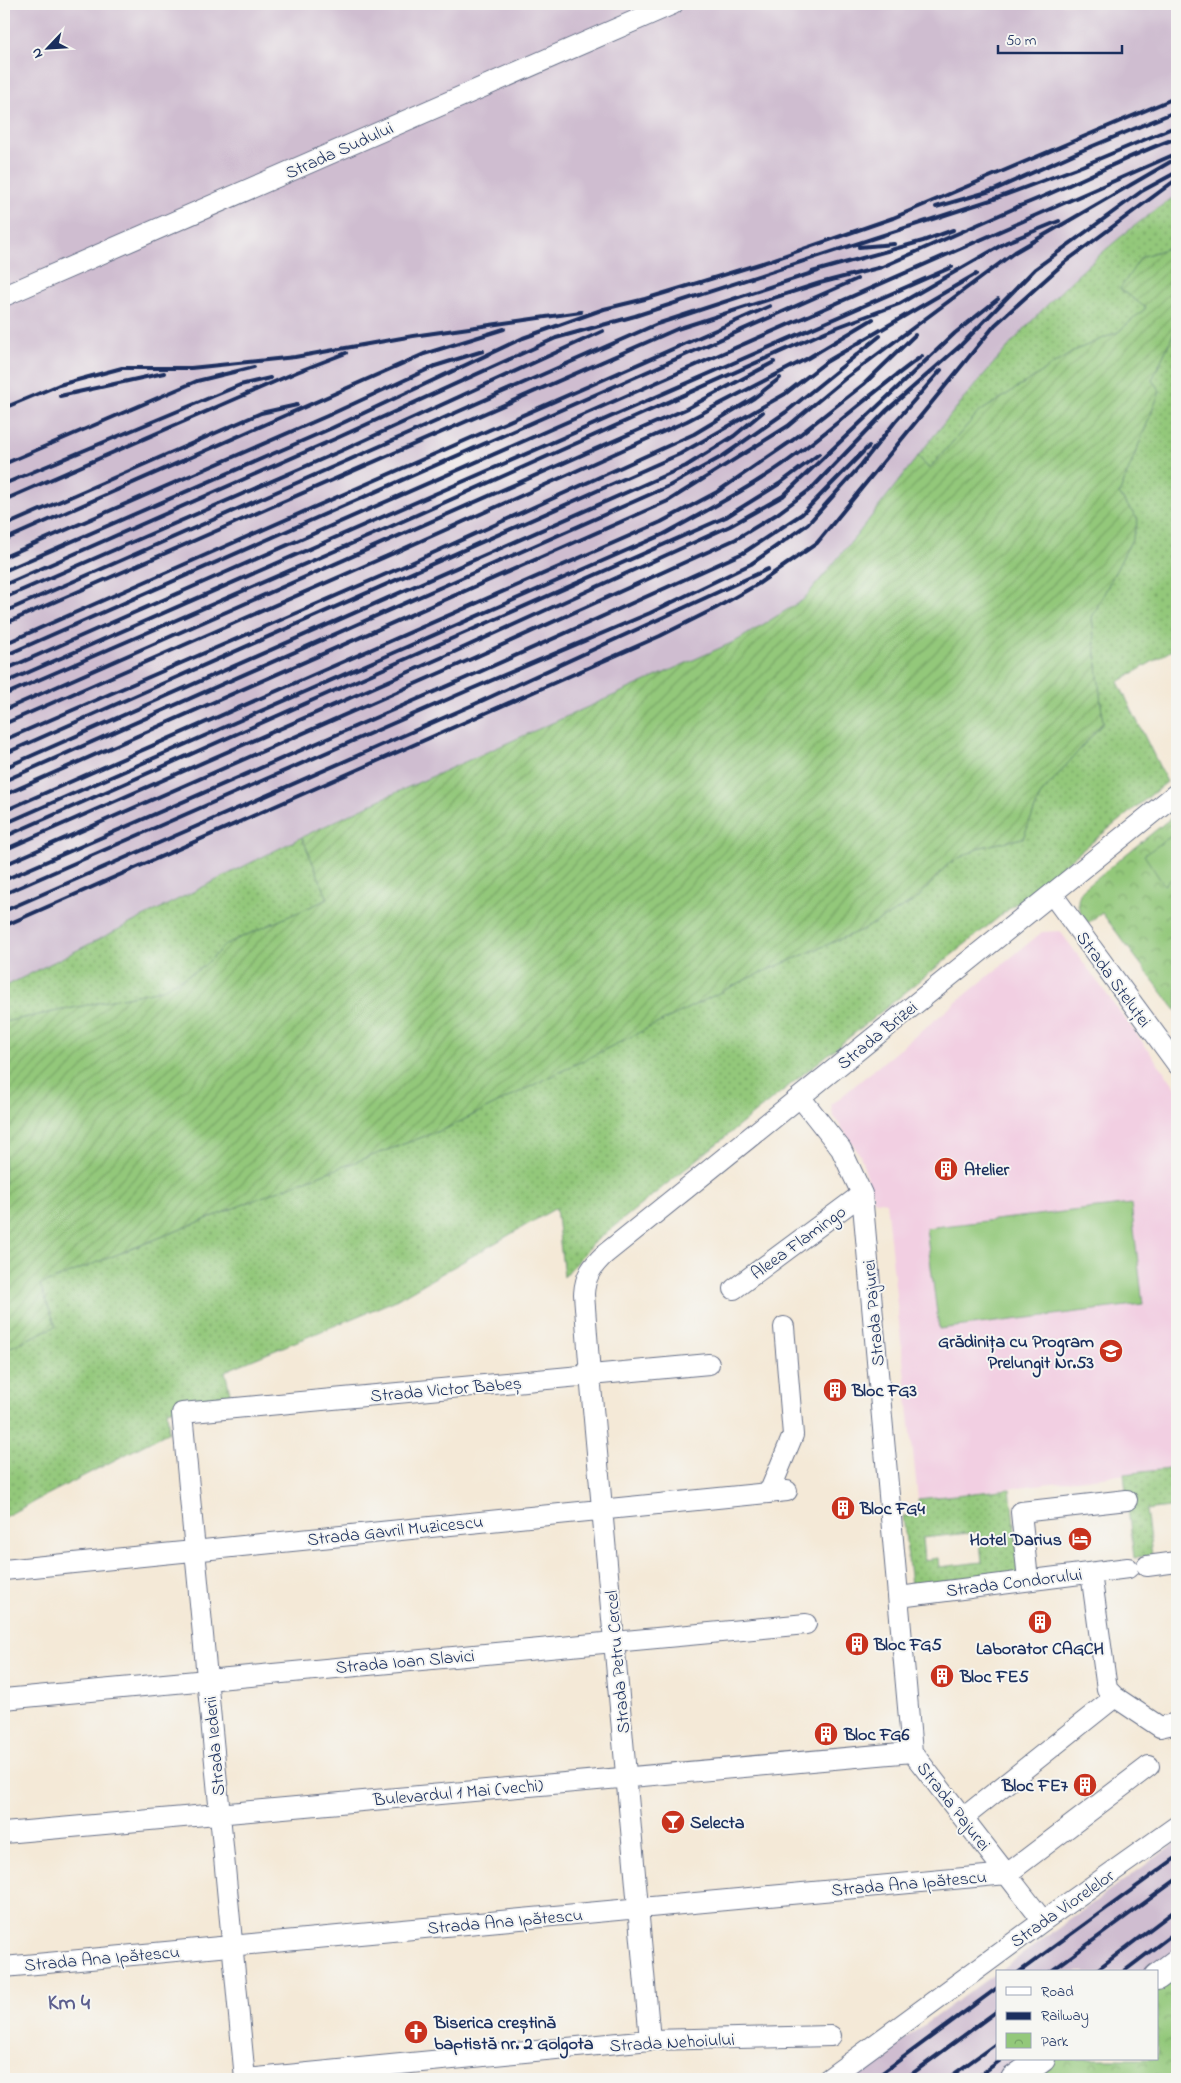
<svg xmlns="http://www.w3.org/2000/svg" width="1181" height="2083" viewBox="0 0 1181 2083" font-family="'Indie Flower',sans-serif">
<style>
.built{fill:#f2cfe2}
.industrial{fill:#cfbdd0}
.grass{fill:url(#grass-dots);stroke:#577c6c;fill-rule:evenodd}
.park{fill:url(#park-crowns);stroke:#577c6c}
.garden{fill:url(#garden-furrows);stroke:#577c6c}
.pitch{fill:#93c87a;stroke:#577c6c}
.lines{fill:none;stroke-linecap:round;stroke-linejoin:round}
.minor-casing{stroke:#677088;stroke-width:22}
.major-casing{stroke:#677088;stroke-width:28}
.minor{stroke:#fff;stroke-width:20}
.major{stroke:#fff;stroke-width:26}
.rail{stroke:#1b2f5e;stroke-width:4}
.labels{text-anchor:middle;stroke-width:4;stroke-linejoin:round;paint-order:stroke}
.street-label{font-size:18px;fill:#1b2f5e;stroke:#f6f6f2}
.poi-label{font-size:18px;font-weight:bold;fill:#1b2f5e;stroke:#f6f6f2;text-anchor:start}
.district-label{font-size:22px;font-weight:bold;fill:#5c5e8e;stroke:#f6f6f2}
</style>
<defs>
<pattern id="grass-dots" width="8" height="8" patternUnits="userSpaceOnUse" patternTransform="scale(1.25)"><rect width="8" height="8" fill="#93c87a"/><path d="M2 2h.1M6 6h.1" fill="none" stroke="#77a367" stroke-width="1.8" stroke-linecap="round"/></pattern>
<pattern id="park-crowns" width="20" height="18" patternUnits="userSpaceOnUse" patternTransform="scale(1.25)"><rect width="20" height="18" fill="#93c87a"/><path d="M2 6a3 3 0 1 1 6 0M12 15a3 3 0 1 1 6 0" fill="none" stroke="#77a367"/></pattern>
<pattern id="garden-furrows" width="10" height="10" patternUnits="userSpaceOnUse" patternTransform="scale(1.25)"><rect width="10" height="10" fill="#93c87a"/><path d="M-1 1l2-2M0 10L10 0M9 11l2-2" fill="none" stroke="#77a367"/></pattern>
</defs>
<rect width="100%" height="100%" fill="#f6f6f2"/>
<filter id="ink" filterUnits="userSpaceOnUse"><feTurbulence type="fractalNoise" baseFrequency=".02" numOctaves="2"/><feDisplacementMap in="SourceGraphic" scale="10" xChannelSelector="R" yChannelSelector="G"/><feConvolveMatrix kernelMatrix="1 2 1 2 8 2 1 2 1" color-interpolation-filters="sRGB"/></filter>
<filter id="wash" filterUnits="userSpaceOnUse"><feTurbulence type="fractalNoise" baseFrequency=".0096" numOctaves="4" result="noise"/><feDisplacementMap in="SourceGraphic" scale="20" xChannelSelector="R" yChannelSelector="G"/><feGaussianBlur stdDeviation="1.12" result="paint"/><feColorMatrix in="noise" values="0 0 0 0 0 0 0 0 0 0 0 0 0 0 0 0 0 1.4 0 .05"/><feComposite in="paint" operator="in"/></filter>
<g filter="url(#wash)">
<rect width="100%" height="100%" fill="#f4e9d7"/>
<path class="built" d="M1060 931 1177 1089V1468L918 1499 886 1202 874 1200 860 1155 833 1115 831 1105 1042 932Z"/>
<path class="industrial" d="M4 4H1177V245L1141 257 918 457 857 535 803 600 738 640 302 837 4 987Z
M1177 1842V1954L1153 1972H998Z
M997 1972V2059H1029L1001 2079H849Z"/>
<path class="grass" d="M1177 195V245L1141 257 1146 308 1118 332 1076 350 978 413 929 469 918 456C994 359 1074 264 1177 195Z
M1177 326V647L1118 682 1167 782 592 1244 564 1277 556 1208 394 1301 225 1371 231 1397 167 1411 169 1432 4 1517V1350L56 1326 40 1285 282 1189 447 1128 751 977 864 929 916 900 949 863 981 847 1023 838 1041 794 1103 723 1092 617 1132 539 1138 520 1119 494 1160 391 1152 380Z
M302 837 328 899 226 944 203 967 161 990 4 1022V987Z
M1177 1468V1506L1146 1510 1152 1555 1134 1558 1124 1474Z
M1010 1489 1020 1573 911 1585 903 1516 920 1515 918 1499ZM979 1532 982 1562 939 1567 938 1558 924 1560 922 1538Z"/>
<path class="park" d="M1177 813V1012L1102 913 1088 923C1079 910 1074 904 1082 890Z
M1177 1970V2079H1022L1050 2059H1157V1984Z"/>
<path class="garden" d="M1177 245V326L1152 380 1160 391 1119 494 1138 520 1132 539 1092 617 1103 723 1041 794 1023 838 981 847 949 863 916 900 864 929 751 977 447 1128 282 1189 40 1285 56 1326 4 1350V1022L161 990 203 967 226 944 328 899 302 837 384 798 738 640 803 600 857 535 918 456 929 469 978 413 1076 350 1118 332 1146 308 1120 289 1141 257Z"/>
<path class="pitch" d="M1177 832V875L1164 885 1144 855Z
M1131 1204 1143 1304 939 1329 926 1228Z"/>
</g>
<g filter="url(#ink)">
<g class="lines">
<g class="minor-casing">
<path id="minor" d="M4 296 673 4
M1052 894 1177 1064
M800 1097 841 1149 862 1194 912 1752 1043 1921
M734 1289 862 1194
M709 1364 182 1413 245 2079 650 2040 831 2036
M769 1493 793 1435 784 1327
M1147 1566 1177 1562
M4 1570 787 1491
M1091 1573 1107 1689 1115 1697
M1028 1580 1021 1512 1127 1500
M899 1597 1128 1568
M4 1699 806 1624
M963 1818 1115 1697 1160 1727 1177 1723
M4 1833 912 1752
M4 1967 1007 1874 1149 1766
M650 2040 590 1375 584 1294C585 1276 592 1266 605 1254L1177 793
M828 2079 1043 1921 1177 1826"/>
</g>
<g class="major-casing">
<path id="major" d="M1157 1977 1177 1962
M1014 2079 1042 2059"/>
</g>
<use href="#minor" class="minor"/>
<use href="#major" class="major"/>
<path class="rail" d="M936 207 994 190 1076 153 1177 111
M1017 207C1071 187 1123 157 1177 138
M859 247 894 244
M812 272 923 241 953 230
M60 396 164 373
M4 408 59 385 122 368H191L295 357 413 336 581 312
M4 464 197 381 254 367
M4 484 240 385 270 378
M4 500 297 372 346 353
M4 526 261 413 297 405
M4 540 424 354 504 329
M4 557 327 416 435 366 483 351
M4 571 332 428 523 338 604 309 645 299 769 261 893 218 1177 97
M4 585 337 438 556 338 635 316 997 198 1082 166 1177 126
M4 598 343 450 603 331
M4 612 657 324 818 271
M4 624 677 329 820 283 882 267 1022 205
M4 644 770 306
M4 656 857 279
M4 670 1173 155
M4 683 952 267
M4 695 383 530 827 331 899 304 1007 242 1059 221
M4 710 686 409 774 362
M4 724 394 553 687 421 808 358 873 319
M4 740 400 568 694 434 754 398 780 378
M4 754 680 454 785 394 826 362 976 274
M4 768 686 466 734 436 763 412
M4 781 669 486 723 456 786 412 880 336
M4 795 668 501 788 426 847 377 1015 252 1177 158
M4 811 661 522 717 492 793 440 864 384 915 335
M4 824 664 534C706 511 750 488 789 460 835 427 876 389 922 356
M4 837 726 517 779 484 819 454
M4 850 452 653 730 526 783 496 955 333 998 299
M4 865 458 665 736 539 777 514 812 488 887 410 961 345 1035 269 1142 191 1177 172
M4 880 466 678 743 553 802 514 869 446
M4 894 469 690 650 613 751 564 808 524 861 465 895 422 941 370
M4 911 475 704 768 569
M4 926 660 636 716 608 758 584 817 543 995 325 1065 262 1177 179
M1019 1972 1177 1857
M1050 1972 1177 1879
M1094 1972 1177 1909
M1123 1972 1177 1931
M874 2079 997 1988
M905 2079 997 2011
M947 2079 997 2043
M975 2079 1002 2059"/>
</g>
</g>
<defs>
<g id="building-disc" transform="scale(1.25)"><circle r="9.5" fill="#c8321e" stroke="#f6f6f2"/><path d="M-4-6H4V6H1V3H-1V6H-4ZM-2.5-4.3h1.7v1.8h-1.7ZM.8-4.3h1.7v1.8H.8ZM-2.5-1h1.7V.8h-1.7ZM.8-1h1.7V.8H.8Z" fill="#fff"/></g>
<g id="school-disc" transform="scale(1.25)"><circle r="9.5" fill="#c8321e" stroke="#f6f6f2"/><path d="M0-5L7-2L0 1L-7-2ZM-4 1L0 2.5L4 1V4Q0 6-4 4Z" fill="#fff"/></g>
<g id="hotel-disc" transform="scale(1.25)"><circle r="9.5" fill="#c8321e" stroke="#f6f6f2"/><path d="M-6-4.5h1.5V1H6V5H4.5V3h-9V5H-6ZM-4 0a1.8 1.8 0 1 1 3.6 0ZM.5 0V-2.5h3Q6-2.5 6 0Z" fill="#fff"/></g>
<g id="bar-disc" transform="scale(1.25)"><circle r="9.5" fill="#c8321e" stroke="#f6f6f2"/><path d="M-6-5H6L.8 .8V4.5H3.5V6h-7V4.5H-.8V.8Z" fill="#fff"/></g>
<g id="church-disc" transform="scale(1.25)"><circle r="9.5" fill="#c8321e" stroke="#f6f6f2"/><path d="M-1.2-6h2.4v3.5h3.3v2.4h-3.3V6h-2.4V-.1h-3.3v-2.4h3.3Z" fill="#fff"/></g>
</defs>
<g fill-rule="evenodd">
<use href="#building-disc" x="946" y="1169"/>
<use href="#school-disc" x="1111" y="1351"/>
<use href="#building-disc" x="835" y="1390"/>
<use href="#building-disc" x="843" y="1508"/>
<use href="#hotel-disc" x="1080" y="1539"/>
<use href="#building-disc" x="1040" y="1622"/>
<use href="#building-disc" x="857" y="1644"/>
<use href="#building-disc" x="942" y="1676"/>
<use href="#building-disc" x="826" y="1734"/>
<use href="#building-disc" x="1085" y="1785"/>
<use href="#bar-disc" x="673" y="1822"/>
<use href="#church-disc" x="416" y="2032"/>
</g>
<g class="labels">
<g class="street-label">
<text transform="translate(339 150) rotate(-24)" y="6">Strada Sudului</text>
<text transform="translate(1114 979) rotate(54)" y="6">Strada Steluței</text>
<text transform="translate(877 1035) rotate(-39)" y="6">Strada Brizei</text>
<text transform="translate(798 1242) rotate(-36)" y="6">Aleea Flamingo</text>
<text transform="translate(873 1313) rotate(-95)" y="6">Strada Pajurei</text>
<text transform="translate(446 1389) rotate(-5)" y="6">Strada Victor Babeș</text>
<text transform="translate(395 1530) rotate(-6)" y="6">Strada Gavril Muzicescu</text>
<text transform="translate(1014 1582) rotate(-7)" y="6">Strada Condorului</text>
<text transform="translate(405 1661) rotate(-5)" y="6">Strada Ioan Slavici</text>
<text transform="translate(617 1662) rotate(-95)" y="6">Strada Petru Cercel</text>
<text transform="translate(214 1746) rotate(-95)" y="6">Strada Iederii</text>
<text transform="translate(458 1792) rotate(-5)" y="6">Bulevardul 1 Mai (vechi)</text>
<text transform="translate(954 1806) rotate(52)" y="6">Strada Pajurei</text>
<text transform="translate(909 1883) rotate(-5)" y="6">Strada Ana Ipătescu</text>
<text transform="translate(1062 1908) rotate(-35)" y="6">Strada Viorelelor</text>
<text transform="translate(505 1921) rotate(-5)" y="6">Strada Ana Ipătescu</text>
<text transform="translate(102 1958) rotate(-5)" y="6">Strada Ana Ipătescu</text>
<text transform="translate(672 2042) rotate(-3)" y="6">Strada Nehoiului</text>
</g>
<g class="poi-label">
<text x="964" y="1175">Atelier</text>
<text x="1094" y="1347" text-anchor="end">Grădinița cu Program<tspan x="1094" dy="21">Prelungit Nr.53</tspan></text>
<text x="852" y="1396">Bloc FG3</text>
<text x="860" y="1514">Bloc FG4</text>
<text x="1062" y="1545" text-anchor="end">Hotel Darius</text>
<text x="874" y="1650">Bloc FG5</text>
<text x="1040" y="1654" text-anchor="middle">Laborator CAGCH</text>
<text x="960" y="1682">Bloc FE5</text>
<text x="844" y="1740">Bloc FG6</text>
<text x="1068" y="1791" text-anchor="end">Bloc FE7</text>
<text x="690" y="1828">Selecta</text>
<text x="434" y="2028">Biserica creștină<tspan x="434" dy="21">baptistă nr. 2 Golgota</tspan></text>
</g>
<g class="district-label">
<text x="69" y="2009">Km 4</text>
</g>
</g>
<rect width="1181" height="2083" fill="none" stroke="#f6f6f2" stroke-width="20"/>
<rect x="996" y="1970" width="162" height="90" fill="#f6f6f2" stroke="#9ea6b7"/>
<rect x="1006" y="1987" width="25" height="8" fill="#ffffff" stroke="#9ea6b7"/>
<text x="1041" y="1996" font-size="15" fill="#1b2f5e">Road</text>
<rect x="1006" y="2012" width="25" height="8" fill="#1b2f5e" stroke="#9ea6b7"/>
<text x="1041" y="2020" font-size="15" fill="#1b2f5e">Railway</text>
<rect x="1006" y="2033" width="25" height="15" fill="url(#park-crowns)" stroke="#9ea6b7"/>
<text x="1041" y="2046" font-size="15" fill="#1b2f5e">Park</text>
<g transform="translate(48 48) rotate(245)" stroke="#f6f6f2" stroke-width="4" paint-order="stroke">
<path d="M0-4L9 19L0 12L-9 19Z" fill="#1b2f5e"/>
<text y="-8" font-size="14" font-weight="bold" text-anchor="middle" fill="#1b2f5e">N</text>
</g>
<path d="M998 45v8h124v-8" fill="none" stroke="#1b2f5e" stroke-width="2.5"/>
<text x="1006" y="45" font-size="15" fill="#1b2f5e" stroke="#f6f6f2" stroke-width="4" paint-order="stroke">50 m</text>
</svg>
